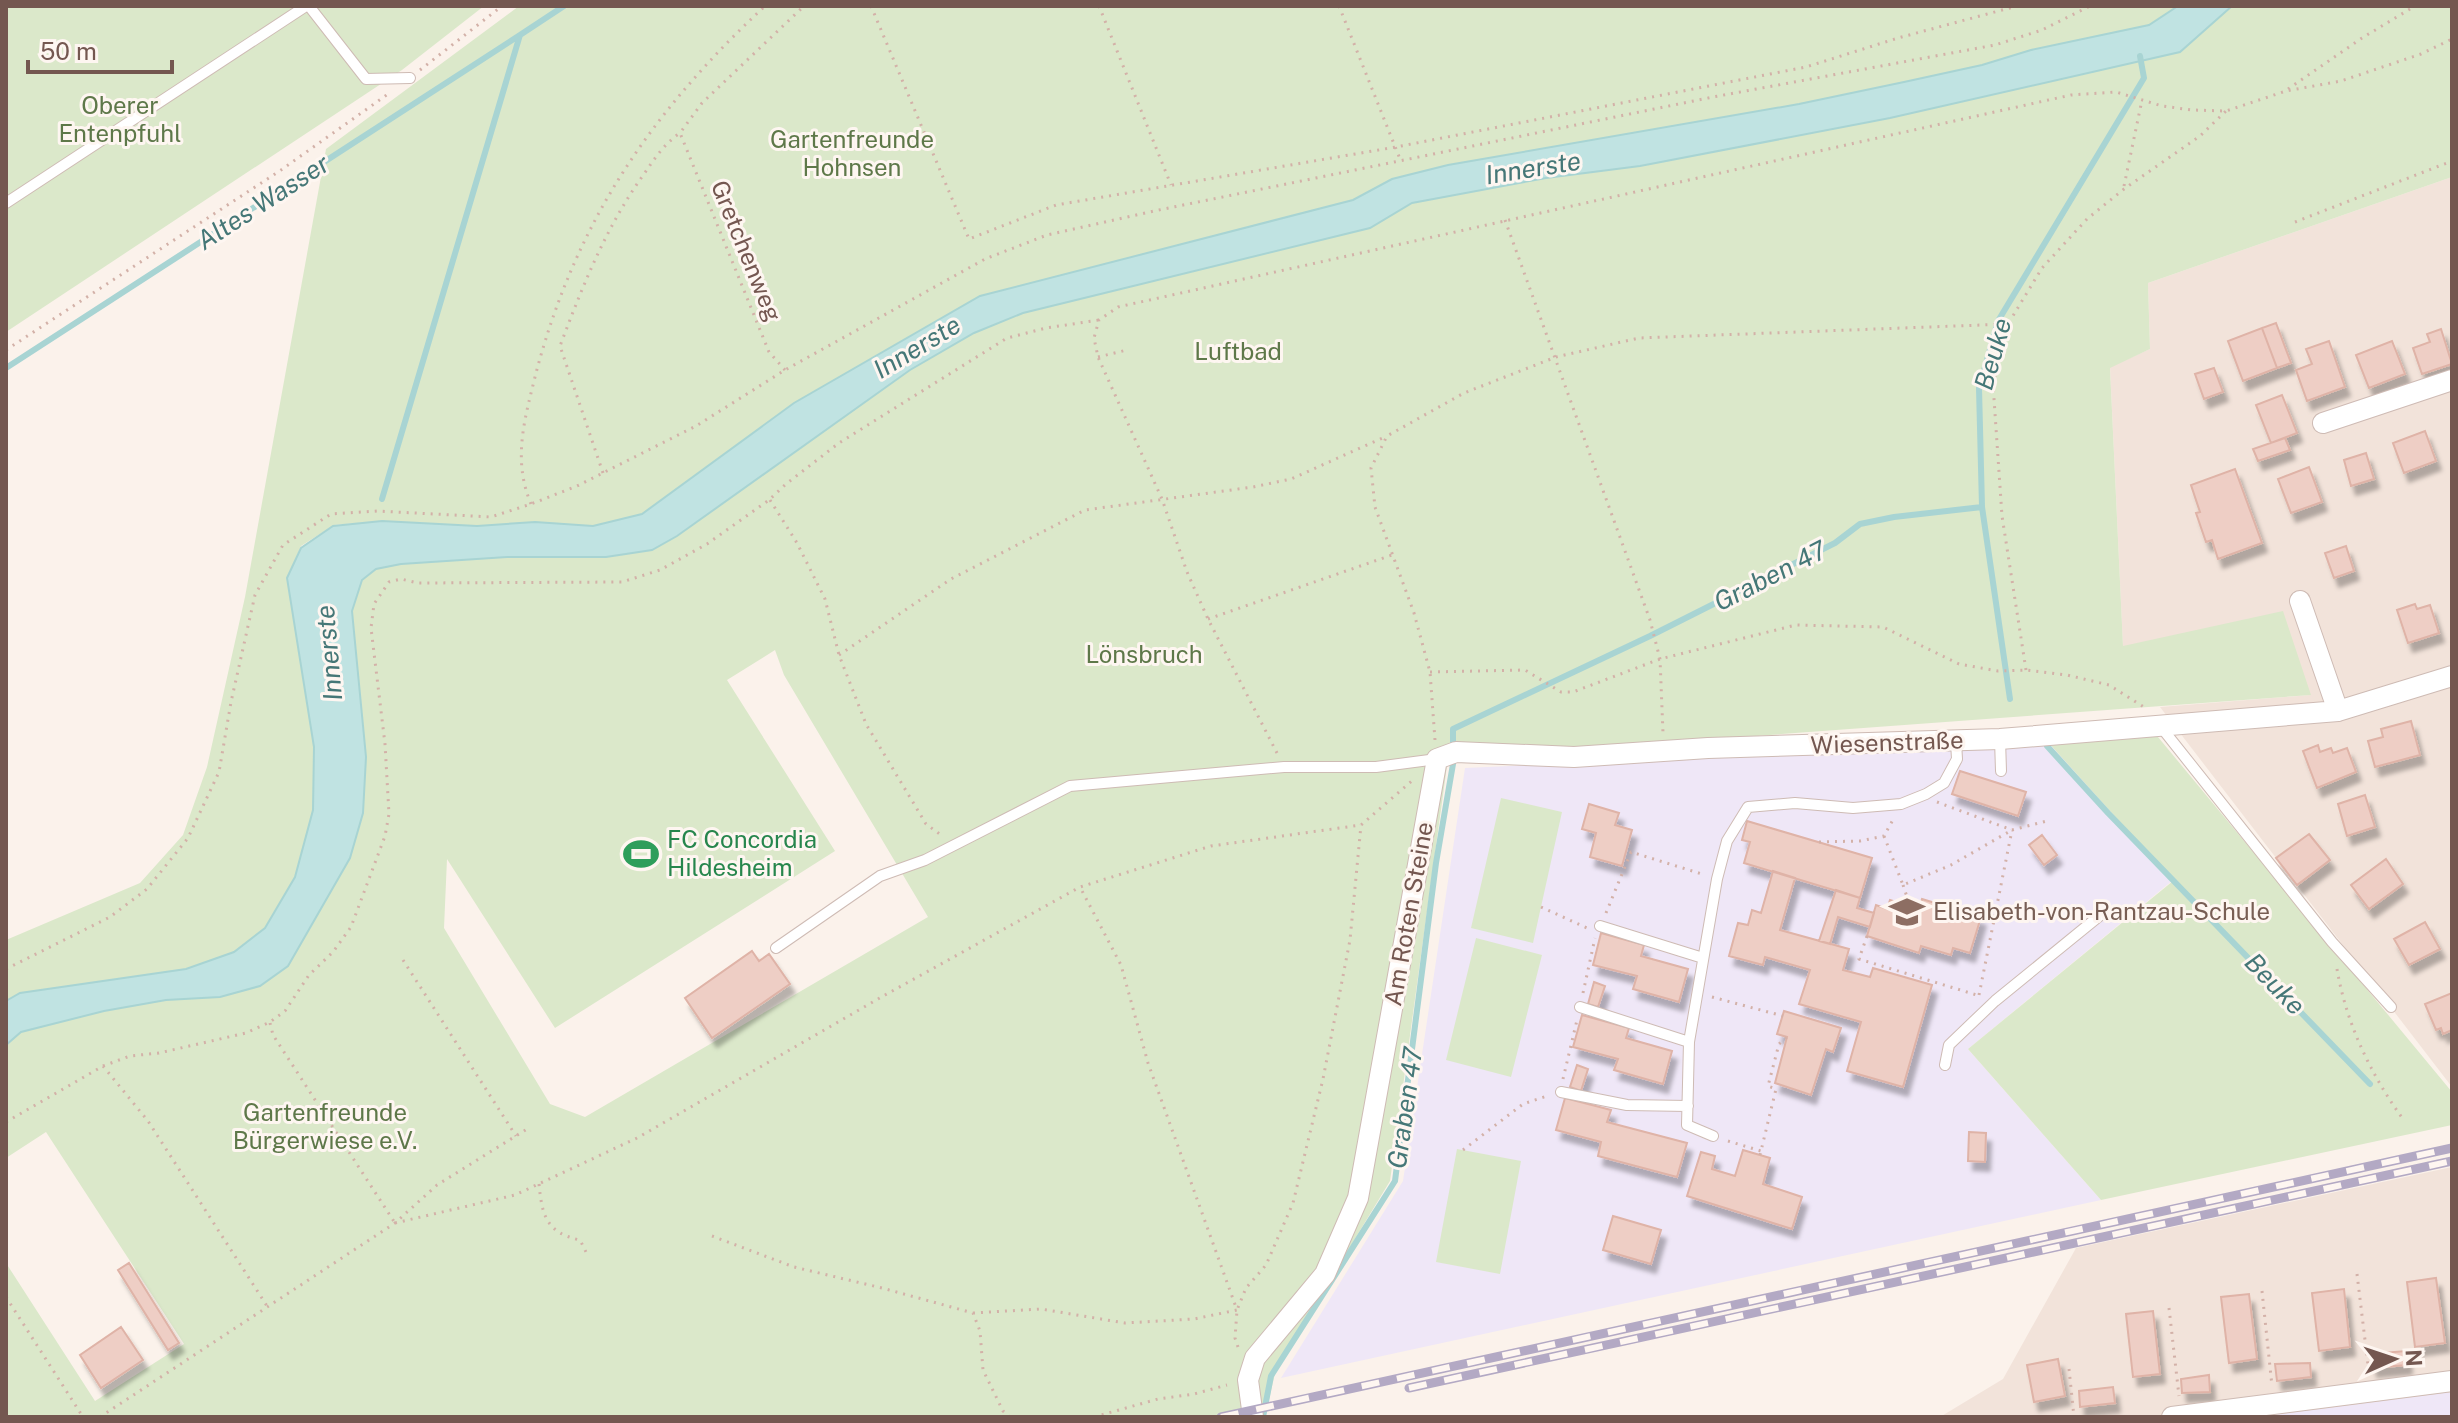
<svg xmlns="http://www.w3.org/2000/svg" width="2458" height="1423" viewBox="0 0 2458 1423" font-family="'Public Sans',sans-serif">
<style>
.residential{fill:#f2e3da}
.education{fill:#efe7f7}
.green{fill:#dbe8ca;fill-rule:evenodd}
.water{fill:#c0e3e2;stroke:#a8d4d3;stroke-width:2}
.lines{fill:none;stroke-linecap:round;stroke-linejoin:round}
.stream{stroke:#a8d4d3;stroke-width:6}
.building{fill:#eecec5;stroke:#dfb3a7;stroke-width:2;filter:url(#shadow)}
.service-casing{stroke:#cebbb4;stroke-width:12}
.minor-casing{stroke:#cebbb4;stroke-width:22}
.path{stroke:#d3b1a8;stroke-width:3;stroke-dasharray:2 6;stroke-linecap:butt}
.service{stroke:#fff;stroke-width:10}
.minor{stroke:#fff;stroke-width:20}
.rail-casing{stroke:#b3a9c4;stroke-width:9}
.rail{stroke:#fef6f1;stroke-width:6;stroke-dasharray:18;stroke-linecap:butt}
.labels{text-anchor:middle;stroke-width:6;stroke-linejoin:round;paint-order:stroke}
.park-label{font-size:24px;fill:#5e7849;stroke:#fef6f1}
.street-label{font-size:24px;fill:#745750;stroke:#fef6f1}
.leisure-label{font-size:24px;fill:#27864d;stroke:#fef6f1;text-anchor:start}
.education-label{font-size:24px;fill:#785e54;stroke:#fef6f1;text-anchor:start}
.water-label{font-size:26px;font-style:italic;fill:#457777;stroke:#fef6f1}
</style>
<defs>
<filter id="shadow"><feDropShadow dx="5" dy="9" stdDeviation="2" flood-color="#0004"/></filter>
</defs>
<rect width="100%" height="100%" fill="#fbf2eb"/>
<path class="residential" d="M2452 177V1087L2160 707 2310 695 2123 646 2110 367 2150 349 2148 283Z
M2452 1167V1417H1940L2003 1379 2076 1248Z"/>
<path class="education" d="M2047 741 2173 880 1968 1049 2101 1200 1281 1378 1403 1181 1465 768Z
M2452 1392V1417H2256Z"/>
<path class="green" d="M6 6H484L402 70 6 332Z
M519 6H2178L2149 25 2031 50 1982 65 1904 82 1799 104 1448 165 1392 179 1353 200 980 296 794 403 642 514 593 526 535 522 477 526 382 521 334 525 301 546 287 578 314 747 313 810 295 877 265 928 234 952 186 969 20 993 6 1001V940L140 883 183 835 207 767 245 597 326 149Z
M2232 6H2452V177L2148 283 2150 349 2110 368 2123 646 2283 611 2311 695 1593 748 1450 744 1390 1181 1276 1369 1265 1417H6V1263L95 1401 184 1344 46 1132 6 1158V1045L21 1032 104 1011 166 1000 220 997 363 813 366 757 352 611 362 580 376 569 401 564 507 557H606L653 550 677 536 910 370 974 333 1023 313 1370 228 1412 203 1546 178 1640 166 1890 118 2180 52ZM775 650 784 675 928 917 585 1117 550 1104 444 928 447 859 555 1028 835 851 727 680Z
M2153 731 2452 1092V1125L2101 1200 1968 1049 2173 881 2047 741Z
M1501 798 1562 812 1533 943 1471 928Z
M1476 938 1542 955 1511 1077 1446 1060Z
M1457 1149 1521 1161 1500 1274 1436 1262Z"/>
<path class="water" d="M2178 6H2232L2180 52 1890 118 1640 166 1546 178 1412 203 1370 228 1023 313 974 333 910 370 677 536 652 550 606 557H507L401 564 376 569 362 580 352 611 366 757 363 813 350 858 288 966 260 986 220 997 166 1000 104 1011 21 1032 6 1045V1001L20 993 186 969 234 952 265 928 295 877 313 810 314 747 287 578 301 548 333 526 382 521 477 526 535 522 593 526 642 514 794 403 980 296 1353 200 1392 179 1448 165 1799 104 1904 82 1982 65 2031 50 2149 25Z"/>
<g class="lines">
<path class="stream" d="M6 368 520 35
M382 499 520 35 564 6
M2010 699 1982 507 1979 388 1998 321 2144 78 2140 56
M2047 746 2108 813 2370 1084
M1453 747V729L1650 636 1835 543 1860 524 1894 517 1982 507
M1263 1417 1271 1376 1395 1181 1436 863 1453 764"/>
</g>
<path class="building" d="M2276 323 2291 363 2277 368 2262 328Z
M2262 328 2277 368 2243 381 2228 341Z
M2441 329 2452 364 2422 374 2413 348 2430 342 2427 334Z
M2329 341 2345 387 2307 401 2296 370 2312 364 2306 349Z
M2392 341 2405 374 2369 388 2356 355Z
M2214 368 2223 392 2204 399 2195 374Z
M2282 395 2297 433 2271 443 2256 405Z
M2425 431 2436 461 2404 473 2393 443Z
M2285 438 2290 450 2258 461 2253 449Z
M2366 453 2374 479 2351 486 2344 460Z
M2309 467 2322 502 2291 513 2278 479Z
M2235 469 2262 543 2218 559 2212 540 2206 542 2196 513 2200 512 2191 485Z
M2346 546 2354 571 2334 578 2325 553Z
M2415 604 2417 609 2430 605 2439 633 2408 643 2397 610Z
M2411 721 2420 755 2375 767 2368 741 2383 737 2381 729Z
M2318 745 2320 752 2331 748 2333 753 2347 748 2356 772 2317 788 2303 751Z
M1960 771 2026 792 2018 816 1952 794Z
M2365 795 2375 827 2347 836 2338 804Z
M1589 804 1619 813 1615 825 1632 830 1622 866 1590 857 1596 833 1582 829Z
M1747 821 1872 858 1860 898 1744 863 1750 842 1742 840Z
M2309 834 2330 860 2297 885 2276 858Z
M2042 835 2057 855 2044 865 2029 845Z
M2386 859 2403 884 2369 909 2351 885Z
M1773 871 1795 878 1780 930 1849 949 1843 970 1870 977 1873 968 1932 985 1903 1087 1847 1071 1861 1022 1799 1004 1810 970 1765 957 1763 965 1729 956 1738 923 1748 925 1752 910 1761 913Z
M1836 890 1860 898 1857 908 1874 913 1870 927 1838 917 1830 944 1819 941Z
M1922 899 1981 917 1970 953 1953 948 1951 955 1921 946 1919 953 1867 936 1876 905 1887 909 1890 900 1919 909Z
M2425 922 2440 949 2409 965 2394 939Z
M1601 933 1644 945 1641 956 1688 969 1679 1002 1633 989 1637 976 1593 965Z
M752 951 759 961 769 954 790 984 712 1038 685 998Z
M1594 982 1605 986 1598 1007 1588 1004Z
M2452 993V1030L2443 1034 2441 1028 2436 1030 2425 1004Z
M1784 1011 1841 1028 1833 1052 1826 1049 1811 1095 1775 1083 1787 1037 1777 1034Z
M1582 1015 1629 1028 1626 1038 1672 1051 1663 1084 1614 1070 1618 1059 1573 1047Z
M1577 1065 1588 1069 1581 1091 1570 1087Z
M1565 1098 1611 1110 1607 1122 1687 1143 1677 1177 1598 1156 1601 1142 1556 1130Z
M1969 1132 1986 1133 1985 1162 1968 1161Z
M1743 1150 1770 1158 1763 1184 1802 1197 1792 1229 1687 1196 1701 1152 1715 1156 1712 1169 1735 1176Z
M1613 1216 1661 1230 1651 1264 1603 1250Z
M129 1263 179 1343 168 1350 118 1270Z
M2436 1278 2445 1343 2415 1347 2407 1282Z
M2344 1289 2350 1347 2319 1351 2312 1293Z
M2249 1294 2257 1359 2229 1363 2221 1297Z
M2153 1311 2160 1374 2133 1377 2126 1314Z
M121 1327 143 1360 101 1388 80 1355Z
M2406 1351 2407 1365 2372 1368 2371 1354Z
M2058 1359 2065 1396 2034 1402 2027 1365Z
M2310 1363 2311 1377 2277 1381 2275 1364Z
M2209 1375 2210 1392 2182 1393 2181 1379Z
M2113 1387 2115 1403 2080 1407 2079 1391Z"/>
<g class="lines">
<g class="service-casing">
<path id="service" d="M309 6 366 79 410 78
M6 203 306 6
M2161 727 2332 942 2391 1007
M2000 739 2001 771
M1600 926 1703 958
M776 948 880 876 925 860 1070 786 1284 767H1376L1437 759
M1580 1007 1689 1042
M1945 1065 1949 1045 1995 1001 2103 913
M1561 1092 1627 1105 1688 1106
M1713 1136 1687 1125 1689 1042 1717 879 1727 841 1748 807 1795 803 1853 808 1901 804 1926 794 1944 783 1957 759 1956 742"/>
</g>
<g class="minor-casing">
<path id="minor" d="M2323 423 2452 380
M2300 601 2338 711
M1253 1417 1248 1380 1255 1358 1325 1274 1358 1198 1437 759 1456 752 1574 757 1708 748 2000 739 2338 711 2452 676
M2172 1417 2452 1381"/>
</g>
<path class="path" d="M871 6 969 239 1056 205 1396 147 1806 67 1898 38 2017 6
M1099 6 1171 185
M1339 6 1400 159
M420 70 502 6
M2288 89 2362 38 2415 6
M2124 186 2142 100
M1505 220 1650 620 1660 659 1663 733
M2295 222 2452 161
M6 350 281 170 388 94
M1098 357 1127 350
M785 370 769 352 680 133 702 103 804 6
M603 473 560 346C583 285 606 227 644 174 655 158 664 144 680 133
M770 500 797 543 825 599 839 655 866 724 926 824 941 835
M531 504C512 459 525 418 536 373 576 222 651 112 765 6
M1208 619 1392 555
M839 655 951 579 1085 510 1253 487 1291 479 1387 436
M2026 670 2002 516 1993 384 2008 324 2042 268 2087 219 2124 189 2200 136 2226 111
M1430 672 1525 670 1561 692H1573L1660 659 1796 625 1883 627 1959 664 1998 671 2026 670 2067 675 2109 685 2144 707
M1435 740 1430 672 1414 613 1375 507 1371 468 1387 436 1464 393 1556 357 1639 338 2008 324
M1277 753 1208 619 1187 572 1162 499 1098 357 1094 338 1099 320 1118 307 2071 95 2116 92 2162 106 2192 110 2226 111 2286 91 2341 81 2421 54 2452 39
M1937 802 2012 830 2047 821
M1884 836 1903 885 1951 865 2012 830
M1819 842 1860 841 1884 836 1894 818
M1903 885 1910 906
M1541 907 1587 928
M1606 913 1631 852 1702 874
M1867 936 1859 959 1980 996
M403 960 516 1136
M6 969 110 917 147 889 188 838 219 772 231 702 255 595 283 545 331 514 377 511 491 517 531 504 577 486 696 426 785 370 985 259 1047 235 1154 211 1713 97 1995 45 2042 30 2090 6
M2337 969C2346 1023 2371 1075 2403 1119
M1583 993 1595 938
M1979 995 2012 830
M1712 997 1783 1016
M270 1023 273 1035 395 1223
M103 1066 148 1121 267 1306
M1563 1079 1577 1020
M6 1122 103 1066 130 1056 159 1053 246 1033 270 1022 285 1011 309 975 333 952 351 927 385 836 389 814 385 744 371 628 374 604 389 582 401 579 418 583 622 582 660 570 707 544 769 500 786 484 839 443 1007 338 1046 328 1099 320
M1728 1141 1761 1151
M1463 1150 1523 1104 1547 1096
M1760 1155 1776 1089 1768 1086 1779 1044 1787 1037
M539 1184C542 1215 546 1233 580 1240L586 1252
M395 1223 515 1195 637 1138 885 995 1080 887 1211 846 1361 825 1413 780
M712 1236 794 1267 882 1288 973 1313 980 1331 983 1370 1003 1411 1010 1417
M2357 1274 2369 1373
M2262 1291 2272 1386
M6 1297 83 1417
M2169 1308 2179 1396
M973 1313 1041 1309 1125 1323 1194 1319 1237 1310 1148 1063 1121 965 1080 887
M1238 1347 1235 1338 1237 1310 1246 1288 1266 1265 1293 1203 1323 1079 1350 940 1361 825
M2069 1369 2074 1417
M100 1417 395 1223 437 1185 527 1129
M1094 1417 1158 1399 1194 1394 1227 1385"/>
<use href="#service" class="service"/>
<use href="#minor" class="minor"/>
<g class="rail-casing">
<path id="rail" d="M1409 1388 2452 1161
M1221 1417 2452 1148"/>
</g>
<use href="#rail" class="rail"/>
</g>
<defs>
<g id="stadium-bare" transform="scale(2.76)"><path d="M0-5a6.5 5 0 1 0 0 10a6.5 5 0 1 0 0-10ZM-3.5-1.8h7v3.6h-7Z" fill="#2e9e5b" stroke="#fef6f1" stroke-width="2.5" paint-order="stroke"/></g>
<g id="school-bare" transform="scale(2.76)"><path d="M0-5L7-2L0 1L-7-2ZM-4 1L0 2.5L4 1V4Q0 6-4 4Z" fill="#8d6e63" stroke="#fef6f1" stroke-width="2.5" paint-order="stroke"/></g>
</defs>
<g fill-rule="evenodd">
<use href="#stadium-bare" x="641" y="854"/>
<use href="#school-bare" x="1907" y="912"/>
</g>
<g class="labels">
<g class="park-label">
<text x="120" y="114">Oberer<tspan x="120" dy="28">Entenpfuhl</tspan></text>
<text x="852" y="148">Gartenfreunde<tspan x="852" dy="28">Hohnsen</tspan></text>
<text x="1238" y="360">Luftbad</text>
<text x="1144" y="663">Lönsbruch</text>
<text x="325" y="1121">Gartenfreunde<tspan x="325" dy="28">Bürgerwiese e.V.</tspan></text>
</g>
<g class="street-label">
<text transform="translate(746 251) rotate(68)" y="8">Gretchenweg</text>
<text transform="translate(1887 743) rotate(-2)" y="8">Wiesenstraße</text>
<text transform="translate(1409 914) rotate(-80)" y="8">Am Roten Steine</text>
</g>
<g class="leisure-label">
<text x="667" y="848">FC Concordia<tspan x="667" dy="28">Hildesheim</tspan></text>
</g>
<g class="education-label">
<text x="1933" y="920">Elisabeth-von-Rantzau-Schule</text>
</g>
<g class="water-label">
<text transform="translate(1533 168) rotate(-9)" y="9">Innerste</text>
<text transform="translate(263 202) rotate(-33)" y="9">Altes Wasser</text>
<text transform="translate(917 347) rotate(-31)" y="9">Innerste</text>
<text transform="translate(1993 354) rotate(-74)" y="9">Beuke</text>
<text transform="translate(1770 576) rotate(-27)" y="9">Graben 47</text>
<text transform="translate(329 653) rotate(-95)" y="9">Innerste</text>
<text transform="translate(2275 984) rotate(46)" y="9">Beuke</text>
<text transform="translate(1405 1108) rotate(-82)" y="9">Graben 47</text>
</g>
</g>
<rect width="2458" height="1423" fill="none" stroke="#745750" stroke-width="16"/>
<g transform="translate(2394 1359) rotate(87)" stroke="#fef6f1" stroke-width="6" paint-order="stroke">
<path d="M0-6L14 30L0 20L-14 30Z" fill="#745750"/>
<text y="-12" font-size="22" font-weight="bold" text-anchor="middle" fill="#745750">N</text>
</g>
<path d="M28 60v12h144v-12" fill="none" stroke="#745750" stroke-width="4"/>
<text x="40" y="60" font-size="24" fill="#745750" stroke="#fef6f1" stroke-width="6" paint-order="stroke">50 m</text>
</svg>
